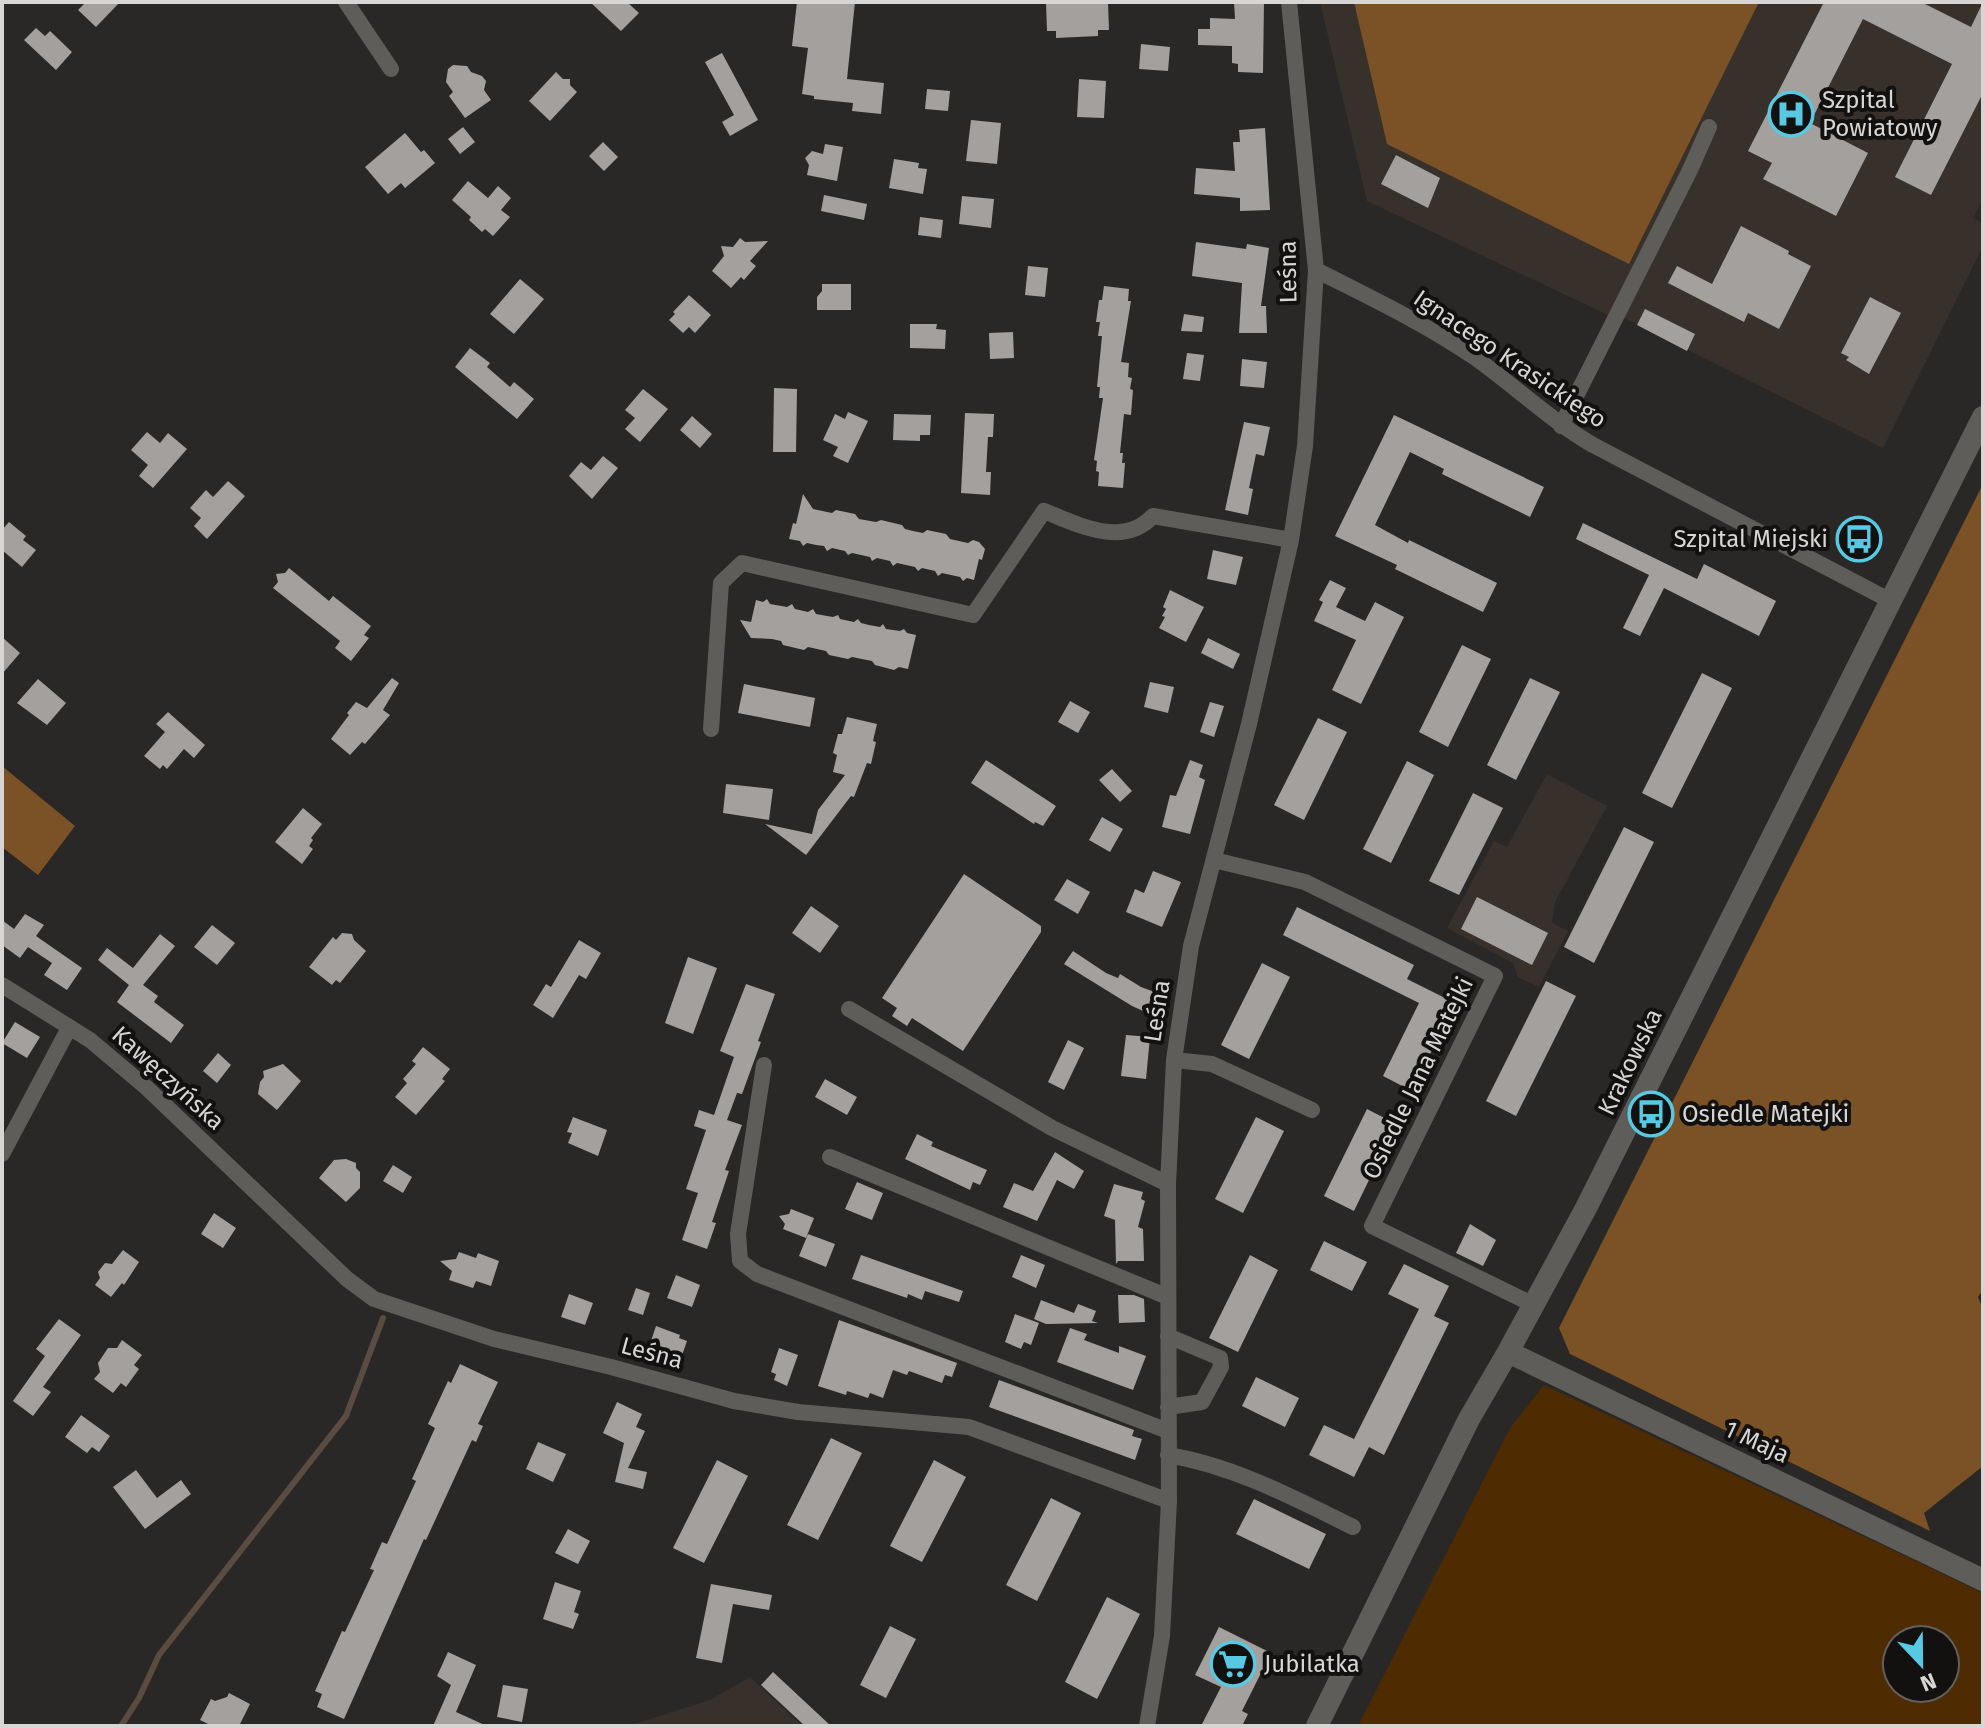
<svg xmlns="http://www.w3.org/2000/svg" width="1985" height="1728" viewBox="0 0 1985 1728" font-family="'Fira Sans',sans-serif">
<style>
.built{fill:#38312b}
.green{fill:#4e2b00;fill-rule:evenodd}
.forest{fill:#7b5226}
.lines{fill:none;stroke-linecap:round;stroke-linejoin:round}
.stream{stroke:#5a4c40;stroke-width:6}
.building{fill:#a3a09d}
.street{stroke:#5f5d5a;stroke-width:16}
.secondary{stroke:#5f5d5a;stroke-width:22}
.labels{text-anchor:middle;stroke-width:8;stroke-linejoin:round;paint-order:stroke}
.poi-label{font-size:24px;fill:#d7d6d4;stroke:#121110;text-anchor:start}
.street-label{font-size:24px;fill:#d7d6d4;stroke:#121110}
</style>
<rect width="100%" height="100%" fill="#2a2826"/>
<path class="built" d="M1320 2H1983V199L1973 218 1983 223V246L1883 448 1611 311 1608 315 1367 201Z
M1547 774 1607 806 1555 902 1552 923 1568 931 1539 987 1518 977 1513 963 1447 928 1494 841 1507 847Z
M750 1677 802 1726H628L710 1700Z"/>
<path class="green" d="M1544 1385 1983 1593V1726H1358L1510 1428ZM1897 1640H1945V1688H1897Z"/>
<path class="forest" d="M1354 2H1759L1629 264 1387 144Z
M1983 484V1290L1978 1297 1983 1310V1466L1924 1513 1930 1531 1570 1354 1559 1328Z
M2 766 75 826 38 875 2 847Z"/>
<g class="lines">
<path class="stream" d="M121 1726 139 1698 159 1655 346 1416 383 1318"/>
</g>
<path class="building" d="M86 2H120L96 27 78 10Z
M590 2H627L639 13 621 31Z
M797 2H855L847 79 884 83 881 114 852 111 853 103 814 99V96L802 94 808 48 792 46Z
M1108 2 1109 30H1098V36L1056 38V31H1047L1046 3Z
M1234 2H1264L1263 73 1238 72V64L1232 63V46L1198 45V29H1210V18L1235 19Z
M1824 2H1921L1971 27 1983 2V93L1931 195 1895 177 1952 64 1863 19 1810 123 1868 153 1836 216 1763 179 1772 163 1748 151Z
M36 28 45 36 50 31 72 52 56 70 24 40Z
M1141 44 1170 47 1168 71 1139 69Z
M722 53 758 120 730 136 722 122 734 115 705 62Z
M453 65 467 66 471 72 482 76 486 81 484 90 491 100 465 118 449 96 453 92 446 82 448 69Z
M556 72 563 79H570V85L577 92 550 121 529 101Z
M1079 79 1106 81 1104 118 1077 117Z
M927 89 950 91 948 111 925 109Z
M971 120 1001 123 997 164 966 161Z
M463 127 475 142 460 154 448 139Z
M1265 128 1270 210 1240 211V198L1194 194 1196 168 1235 171 1233 142H1240L1239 130Z
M405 133 421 152 424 150 435 163 405 188 401 183 388 194 365 167Z
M603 142 618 157 604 171 589 156Z
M825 144 843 147 837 181 807 175 809 165 805 158 812 151 823 154Z
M1396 155 1440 178 1428 208 1381 184Z
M894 159 919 163 918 168 927 169 923 194 889 188Z
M468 181 488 198 498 186 511 198 501 210 510 217 493 236 485 229 482 232 469 220 471 217 452 200Z
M824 195 867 204 864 220 821 211Z
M962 196 994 199 991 228 959 224Z
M920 217 943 220 941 238 918 235Z
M1741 226 1789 251 1788 254 1811 266 1779 329 1748 313 1744 322 1668 283 1677 266 1712 284Z
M740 238 745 242 768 241 750 261 756 266 744 280 741 277 731 288 712 271 724 256 721 246 733 247Z
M1196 242 1246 249 1247 244 1269 248 1261 306H1266L1267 333H1239L1242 283 1192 276Z
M1028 266 1048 268 1045 297 1025 295Z
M520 279 544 299 514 334 490 314Z
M822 284H851V310H817V297L822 291Z
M1104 286 1129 289 1128 301H1131L1121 362 1129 363 1128 377 1132 378 1130 389 1133 390 1131 415 1124 414 1120 453H1123L1122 463H1125L1123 488 1098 486 1099 472 1096 471 1097 461 1094 460 1103 398H1099L1100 387H1097L1102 336H1098L1100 322H1096L1099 300H1102Z
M689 295 711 315 695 333 689 327 683 333 669 320 675 314 673 312Z
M1870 297 1901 313 1869 374 1846 360 1849 357 1841 353Z
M1645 309 1695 334 1687 351 1637 325Z
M1184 314 1204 317 1202 332 1181 331Z
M910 324H937L936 329 946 330 945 349 910 348Z
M1013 332 1014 358 990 359 989 333Z
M470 348 490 363 487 367 510 387 514 382 534 399 517 419 455 367Z
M1187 353 1204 355 1200 381 1183 379Z
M1242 359 1267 362 1264 388 1240 386Z
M774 388 797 389 796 452H773Z
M643 389 668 409 640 442 625 429 635 418 625 410Z
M848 412 868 421 848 463 833 456 838 447 823 440 835 414 845 419Z
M965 413 994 414 993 437H988L986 472H991L990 495 961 493Z
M894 414 931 415 930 435H920V441L893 440Z
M1394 415 1544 487 1530 517 1442 474 1444 469 1410 452 1375 525 1408 543 1409 540 1497 583 1483 612 1395 569 1397 565 1335 536Z
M692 416 712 434 700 448 680 430Z
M1244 422 1270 427 1264 456 1256 454 1249 488 1253 489 1248 515 1225 510Z
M147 432 160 443 168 433 187 449 153 488 139 476 148 465 131 450Z
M603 456 618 468 592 499 569 476 581 462 591 470Z
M228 481 245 496 207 539 194 526 201 518 190 508 206 490 213 497Z
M803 494 813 509 832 513 836 510 855 514 859 519 876 522 881 520 902 525 905 529 913 531 923 533 927 530 946 534 950 539 968 543 973 540 979 542 985 549 982 560 979 559 974 580 967 578 963 581 960 577 942 573 938 576 935 571 922 568 918 571 915 567 897 563 893 566 890 561 877 558 872 561 870 557 852 553 848 555 845 551 832 548 827 551 824 546 816 545 807 543 803 546 800 541 789 539 793 523 796 524Z
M9 522 26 536 23 540 36 550 22 567 2 550V530Z
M1583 523 1697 579 1704 564 1776 601 1759 636 1664 588 1640 636 1623 628 1649 575 1576 539Z
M1213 550 1243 557 1236 585 1207 579Z
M289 568 329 601 333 596 371 626 364 635 369 638 351 661 335 648 340 641 273 588 278 582 276 574 285 573Z
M1330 580 1346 588 1336 607 1365 621 1375 602 1404 617 1361 704 1332 690 1356 640 1314 621 1323 602 1319 600Z
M1170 590 1204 607 1186 642 1159 628 1165 617 1162 616 1166 609 1163 607Z
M767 599 770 604 787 607 792 604 795 609 808 612 813 609 816 614 833 617 838 615 840 619 854 622 858 619 861 623 869 625 880 627 883 624 886 629 900 631 904 629 907 633 916 635 908 669 899 667 894 670 875 665 872 661 852 657 848 659 829 655 826 651 808 647 804 650 783 645 781 641 772 639 751 638 740 620 751 622 756 600 763 602Z
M2 637 20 653 2 674Z
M1208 638 1240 654 1233 669 1201 653Z
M1462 645 1491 659 1448 747 1419 732Z
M1702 673 1732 688 1672 808 1642 793Z
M392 678 399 683 383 710 390 715 365 744 362 742 350 755 331 739 349 715 347 713 356 702 367 708Z
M1530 678 1560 692 1516 780 1487 765Z
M38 679 66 703 47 725 17 703Z
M1150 682 1174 687 1168 713 1144 707Z
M744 684 815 698 810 727 738 713Z
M1070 701 1090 712 1078 733 1058 722Z
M1210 702 1224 706 1214 737 1200 732Z
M168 712 205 745 194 758 184 749 167 769 163 765 160 769 144 756 165 732 156 724Z
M847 717 877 724 873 741 876 742 871 764 867 763 854 797 851 796 806 855 765 824 812 834 818 810 845 775 833 772 837 755 833 753 838 734H842Z
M1318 718 1347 732 1304 820 1274 805Z
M986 760 1056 806 1043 826 1035 822 1034 824 971 783Z
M1190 760 1203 765 1199 777 1205 780 1190 834 1162 827 1170 795 1176 796Z
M1407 761 1434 775 1391 863 1363 849Z
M1112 769 1132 791 1120 802 1099 780Z
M726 784 773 789 769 820 723 813Z
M1473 793 1503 808 1459 895 1429 881Z
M303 808 322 824 311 838 313 840 309 846 313 849 302 864 275 842Z
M1102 817 1123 829 1110 852 1089 840Z
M1624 827 1654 842 1594 963 1564 947Z
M1153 871 1181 882 1162 927 1126 912 1135 889 1144 893Z
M964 874 1041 926V932L963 1051 912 1018 907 1026 892 1016 897 1008 882 998Z
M1067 879 1090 892 1078 914 1054 900Z
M1477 897 1548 933 1532 965 1461 929Z
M811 906 839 926 820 953 792 933Z
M1297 907 1414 965 1407 979 1455 1003 1412 1091 1383 1076 1419 1003 1283 935Z
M25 914 44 925 36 936 82 968 67 990 44 975 52 963 28 947 20 958 2 945V920L14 929Z
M212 925 235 943 217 965 194 947Z
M342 933 352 934 354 940 366 951 340 983 336 980 332 985 309 967 333 937 336 940Z
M160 934 175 946 143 985 158 996 154 1002 184 1025 171 1043 117 1002 129 985 98 960 107 948 133 968Z
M579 940 601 953 586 979 579 975 553 1018 533 1005 546 984 551 987Z
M1073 951 1106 973 1118 978 1120 974 1141 987 1160 994 1152 1015 1132 1006 1064 964Z
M688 957 717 968 693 1034 665 1023Z
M1262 963 1290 977 1249 1059 1221 1045Z
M1546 981 1576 996 1516 1116 1486 1101Z
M746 984 775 994 758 1041 761 1042 742 1094 737 1093 727 1120 742 1125 725 1170 729 1171 712 1222 716 1223 707 1249 682 1240 698 1193 686 1189 706 1130 694 1126 699 1110 714 1115 734 1057 720 1051Z
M15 1022 40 1037 27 1058 2 1043Z
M1126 1035 1150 1037 1146 1079 1121 1076Z
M1068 1040 1084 1048 1064 1090 1048 1082Z
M423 1047 450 1069 442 1079 445 1081 416 1115 395 1097 407 1083 403 1079 416 1064 412 1061Z
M218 1053 231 1065 217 1083 203 1071Z
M283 1064 301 1081 277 1110 258 1094 260 1082 264 1077 263 1071Z
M825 1079 857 1097 847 1115 815 1097Z
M1367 1109 1396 1124 1354 1211 1324 1196Z
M573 1117 607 1130 598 1156 568 1143 572 1133 567 1132Z
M1256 1117 1284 1131 1243 1213 1215 1199Z
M917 1134 933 1142 931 1146 987 1170 980 1185 973 1182 970 1190 905 1159Z
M1055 1152 1084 1171 1074 1189 1057 1180 1037 1221 1003 1207 1014 1183 1033 1191Z
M346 1159 356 1163V1168L360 1172V1188L346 1202 319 1178 334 1160Z
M393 1165 412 1177 403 1193 383 1181Z
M857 1182 883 1193 872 1220 845 1209Z
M1114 1184 1143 1192 1141 1199 1145 1201 1138 1227 1143 1229 1144 1261H1118L1116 1264 1115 1220 1104 1216Z
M791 1209 814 1218 806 1238 783 1229 785 1224 779 1216 789 1214Z
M214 1213 236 1228 223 1248 201 1234Z
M1470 1224 1496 1240 1483 1266 1456 1253Z
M808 1234 835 1244 826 1267 799 1256Z
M1324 1241 1367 1262 1352 1291 1310 1270Z
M123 1250 139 1262 124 1285 122 1283 111 1297 95 1285 100 1278 98 1272 105 1263 112 1264Z
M459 1252 476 1258 478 1253 499 1261 491 1286 476 1281 473 1288 449 1280 452 1271 440 1261 456 1259Z
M861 1255 963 1291 959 1302 925 1291 922 1300 908 1294 907 1298 852 1279Z
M1021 1255 1045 1265 1036 1288 1012 1277Z
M1250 1255 1278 1270 1238 1352 1209 1338Z
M1404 1264 1449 1286 1434 1316 1449 1323 1384 1455 1369 1447 1354 1477 1309 1455 1324 1425 1354 1439 1419 1309 1388 1294Z
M676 1275 700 1285 692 1307 667 1298Z
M636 1288 650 1293 643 1315 628 1310Z
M569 1294 593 1303 585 1325 561 1317Z
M1118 1295H1134L1144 1299 1145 1322 1119 1323Z
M1041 1300 1074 1313 1078 1304 1096 1311 1092 1321 1098 1323 1046 1324 1034 1319Z
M1015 1314 1039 1323 1031 1345 1024 1342 1021 1349 1005 1342Z
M59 1319 81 1335 43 1387 51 1392 33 1416 13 1401 45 1356 36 1349Z
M839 1320 957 1363 952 1377 945 1375 942 1383 909 1371 907 1375 893 1370 883 1398 870 1393 868 1398 847 1391 846 1395 818 1386Z
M656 1326 680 1335 679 1338 687 1341 680 1361 648 1350Z
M1070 1328 1087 1334 1084 1340 1119 1353V1346L1146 1356 1133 1390 1057 1362Z
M122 1340 142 1355 134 1365 139 1369 126 1387 121 1383 113 1393 94 1379 100 1372 98 1363 108 1348H117Z
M779 1348 798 1355 787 1386 774 1380 776 1374 771 1372Z
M460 1364 498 1382 478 1424 483 1426 476 1442 472 1440 426 1540 424 1539 344 1719 317 1707 322 1694 315 1691 342 1631 345 1632 374 1570 370 1569 382 1542 387 1544 416 1481 412 1479 435 1428 428 1424 448 1381 451 1383Z
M1256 1377 1299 1398 1285 1427 1242 1406Z
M999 1380 1134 1430 1132 1436 1142 1439 1135 1460 989 1407Z
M617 1402 642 1414 636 1427 645 1431 628 1468 647 1472 643 1489 615 1482 624 1443 603 1433Z
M81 1415 110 1436 99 1452 92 1447 87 1453 65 1437Z
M831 1438 862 1453 818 1540 787 1525Z
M538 1442 566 1454 553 1482 526 1469Z
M717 1460 748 1476 704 1563 673 1548Z
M934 1460 966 1477 922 1562 890 1546Z
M136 1470 157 1498 181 1480 191 1494 145 1529 113 1487Z
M1051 1498 1081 1513 1037 1601 1006 1585Z
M1254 1499 1326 1534 1309 1569 1236 1534Z
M568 1529 590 1541 578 1564 555 1553Z
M555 1582 581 1591 574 1612 579 1614 573 1629 543 1619Z
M711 1584 772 1595 769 1610 733 1604 722 1663 696 1658Z
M1107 1597 1140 1614 1097 1699 1065 1682Z
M890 1626 916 1639 886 1698 860 1685Z
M1219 1627 1271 1653 1242 1711 1248 1714 1242 1726H1201L1221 1687 1195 1675Z
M448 1652 476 1665 456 1712 487 1726H433L451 1685 437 1676Z
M773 1672 787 1685 831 1726H805L761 1685Z
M503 1685 528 1689 522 1722 497 1717Z
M229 1693 250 1704 239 1726H212L200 1720 211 1699 215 1701 227 1697Z"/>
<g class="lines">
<path class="street" d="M346 2 391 69
M1316 270C1369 297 1424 323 1474 357 1515 386 1550 420 1593 445L1889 600
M1561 426 1690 170 1709 127
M711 729 721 583 742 563 973 615 1044 511C1079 525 1123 548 1153 516L1291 540
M1214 860 1305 882 1495 976 1372 1226 1534 1305
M2 985 90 1040 147 1088 347 1279 374 1299 494 1339 611 1367 734 1401 798 1412 969 1427 1169 1501
M849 1009 1052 1128 1168 1184
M1174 1060 1212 1064 1312 1110
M764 1065 738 1234 740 1261 757 1274 1168 1431
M2 1154 69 1028
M830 1157 1168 1297
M1168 1407 1202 1402 1221 1367 1220 1358 1168 1336
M1168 1455C1234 1466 1294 1498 1353 1527
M1147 1726 1162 1636 1169 1501 1168 1184 1174 1060 1191 946 1249 724 1291 540 1305 446 1316 270 1289 2"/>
<path class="secondary" d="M1508 1352 1983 1580
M1317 1726 1469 1419 1508 1352 1586 1208 1983 417"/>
</g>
<defs>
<g id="hospital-ring" transform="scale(2.3)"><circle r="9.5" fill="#121110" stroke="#57c9e3" stroke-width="1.5"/><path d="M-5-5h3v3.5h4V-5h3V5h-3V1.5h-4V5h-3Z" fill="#57c9e3"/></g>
<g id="bus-ring" transform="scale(2.3)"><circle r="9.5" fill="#121110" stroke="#57c9e3" stroke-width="1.5"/><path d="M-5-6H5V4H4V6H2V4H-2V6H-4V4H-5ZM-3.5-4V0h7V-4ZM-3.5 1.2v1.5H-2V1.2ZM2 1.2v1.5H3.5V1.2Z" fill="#57c9e3"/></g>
<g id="supermarket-ring" transform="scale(2.3)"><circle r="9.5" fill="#121110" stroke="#57c9e3" stroke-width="1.5"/><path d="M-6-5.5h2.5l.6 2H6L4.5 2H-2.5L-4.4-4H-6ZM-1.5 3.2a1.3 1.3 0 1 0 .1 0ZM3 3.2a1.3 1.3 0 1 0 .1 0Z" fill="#57c9e3"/></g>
</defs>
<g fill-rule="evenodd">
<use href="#hospital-ring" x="1791" y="114"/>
<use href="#bus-ring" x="1859" y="539"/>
<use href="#bus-ring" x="1651" y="1114"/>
<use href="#supermarket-ring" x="1233" y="1664"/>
</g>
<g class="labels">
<g class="poi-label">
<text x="1822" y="108">Szpital<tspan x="1822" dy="28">Powiatowy</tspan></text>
<text x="1828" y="547" text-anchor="end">Szpital Miejski</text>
<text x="1682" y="1122">Osiedle Matejki</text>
<text x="1264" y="1672">Jubilatka</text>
</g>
<g class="street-label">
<text transform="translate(1288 272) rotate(-91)" y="8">Leśna</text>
<text transform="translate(1510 359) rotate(34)" y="8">Ignacego Krasickiego</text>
<text transform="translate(1157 1011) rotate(-81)" y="8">Leśna</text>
<text transform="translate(1630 1062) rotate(-64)" y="8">Krakowska</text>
<text transform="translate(168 1078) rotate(42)" y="8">Kawęczyńska</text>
<text transform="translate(1418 1078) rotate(-64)" y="8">Osiedle Jana Matejki</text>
<text transform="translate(652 1353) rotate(15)" y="8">Leśna</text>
<text transform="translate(1757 1442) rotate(25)" y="8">1 Maja</text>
</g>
</g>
<rect width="1985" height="1728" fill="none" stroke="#d7d6d4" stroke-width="8"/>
<g transform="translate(1921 1664) rotate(158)"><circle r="38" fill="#121110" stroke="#61605e" stroke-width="2"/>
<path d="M0-6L14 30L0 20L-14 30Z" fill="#57c9e3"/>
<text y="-12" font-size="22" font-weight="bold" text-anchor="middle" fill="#d7d6d4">N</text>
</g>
</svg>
